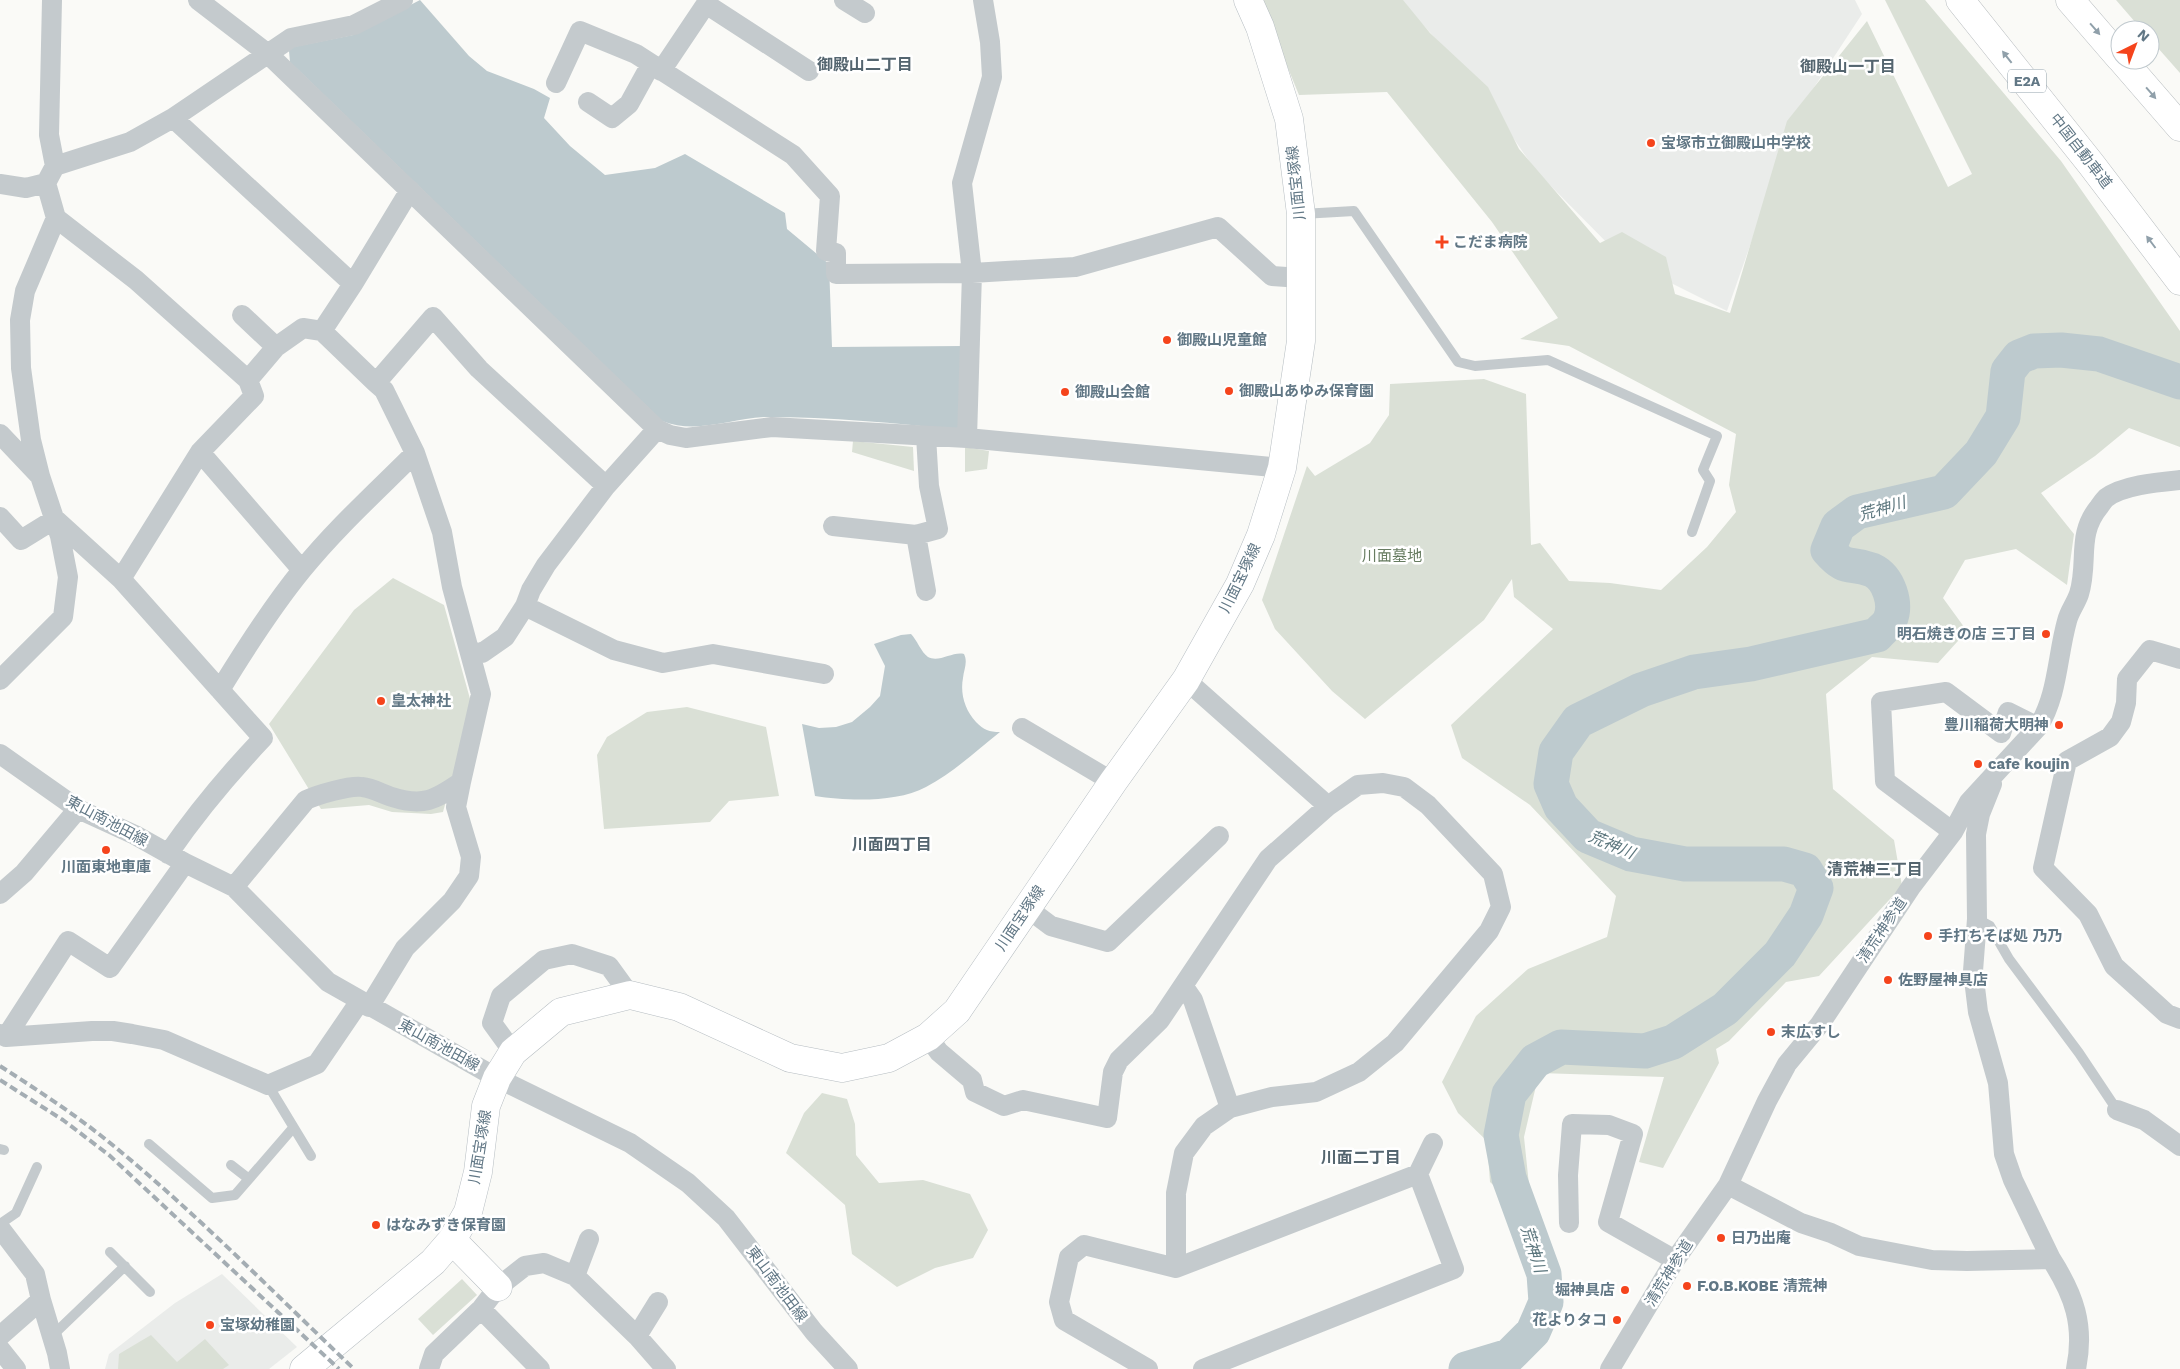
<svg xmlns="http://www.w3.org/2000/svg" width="2180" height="1369" viewBox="0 0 2180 1369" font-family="'Work Sans','Noto Sans JP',sans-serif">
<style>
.built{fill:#eaecea}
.green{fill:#dae0d6}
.water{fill:#bdcace}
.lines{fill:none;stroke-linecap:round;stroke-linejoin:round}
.river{stroke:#bdcace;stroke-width:35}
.secondary-casing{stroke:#b6bdc2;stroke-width:29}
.highway-casing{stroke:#b7bcbf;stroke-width:29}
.lane{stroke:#c4cacd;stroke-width:10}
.street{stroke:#c4cacd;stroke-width:20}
.secondary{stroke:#fff;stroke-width:28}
.highway{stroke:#fff;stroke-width:28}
.rail{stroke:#a4adb3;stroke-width:4;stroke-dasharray:8 4;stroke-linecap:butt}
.oneway{fill:#90a0aa}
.poi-dot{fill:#f5441c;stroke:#fff;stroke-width:2}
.labels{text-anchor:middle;stroke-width:5;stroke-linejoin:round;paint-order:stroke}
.shield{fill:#fff;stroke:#90a0aa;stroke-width:1}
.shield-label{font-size:14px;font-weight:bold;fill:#617785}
.poi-label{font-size:15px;font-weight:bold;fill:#617785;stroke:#fff;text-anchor:start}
.street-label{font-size:15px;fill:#617785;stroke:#fff}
.park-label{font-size:15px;fill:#677c61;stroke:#fff}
.neighbourhood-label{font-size:16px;font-weight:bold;fill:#54656f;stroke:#fff}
.water-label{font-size:16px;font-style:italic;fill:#5d777e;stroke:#fff}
</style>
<rect width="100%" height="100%" fill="#fafaf7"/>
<path class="built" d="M1400 0H1855L1862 14 1796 115 1727 311 1623 259 1536 171 1472 78Z
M222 1274 297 1347 269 1369H105L109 1354 175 1303Z"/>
<path class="green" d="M1260 0H1403L1430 33 1488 87 1519 149 1600 243 1622 232 1666 257 1675 294 1730 313 1787 121 1867 21 1948 187 1972 174 1885 0H1925L2061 161 2180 331V447L2129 428 2095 456 2041 493 2074 534 2067 585 2016 549 1965 560 1943 598 1967 631 1938 663 1872 657 1826 694 1833 789 1894 840 1902 886 1819 976 1786 982 1729 1041 1716 1049 1719 1063 1663 1168 1639 1162 1664 1077 1539 1073 1524 1137 1529 1185 1504 1195 1490 1182 1487 1141 1458 1113 1442 1082 1476 1016 1528 969 1607 937 1616 896 1530 805 1462 758 1451 725 1553 629 1514 597 1512 579 1484 620 1365 719 1332 691 1275 629 1262 600 1307 466 1315 476 1370 443 1389 415 1390 384 1484 379 1526 394 1531 545 1540 543 1569 581 1610 583 1661 590 1707 547 1736 512 1729 485 1736 434 1569 346 1520 339 1558 318 1492 222 1387 92 1299 95Z
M2116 0H2180V73L2150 39V30H2142Z
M853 441 913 447 914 471 852 452Z
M965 447 989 451 987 469 965 472Z
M393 578 444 605 472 706 443 812 431 814 392 812 369 805 321 809 269 724 354 610Z
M687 707 766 727 779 796 729 801 710 822 604 829 597 755 607 737 647 712Z
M822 1093 847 1099 855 1124 856 1155 879 1183 923 1180 970 1194 988 1230 973 1258 935 1268 897 1287 852 1254 845 1205 786 1153 804 1113Z
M462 1279 477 1295 433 1335 418 1319Z
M151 1335 177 1362 205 1339 229 1365 223 1369H118L119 1354Z"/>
<path class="water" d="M420 0 469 56 487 71 534 89 550 98 544 118 570 146 605 175 655 168 685 154 785 213 787 229 829 264 832 347 963 346 960 430C895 423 831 417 766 417 731 418 697 435 662 421L290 62 289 51 293 47 353 35Z
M911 634C917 640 921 652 928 657 939 663 953 651 964 654 968 662 964 669 963 678 960 694 965 710 976 722 984 730 989 732 1000 732 977 750 953 773 926 787 896 803 847 801 815 796L802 724 819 728 836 727 852 722 870 707 880 696 885 666 874 644 901 635Z"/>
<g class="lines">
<path class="river" d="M1466 1369 1509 1356 1533 1332 1546 1302 1544 1274 1509 1178 1501 1135 1509 1094 1535 1061 1561 1047 1645 1051 1673 1042 1725 1009 1780 954 1806 915 1816 888 1805 870 1784 864H1685L1631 854 1588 836 1561 807 1551 784 1556 752 1578 721 1641 690 1694 672 1751 664 1877 635C1881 630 1888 625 1890 620 1897 604 1889 578 1872 570 1849 561 1847 572 1828 550L1838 526 1857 512 1944 492 1981 453 2003 417 2008 371 2019 357 2034 351 2061 350 2099 354 2180 382"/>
<g class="secondary-casing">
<path id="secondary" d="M452 1240 498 1287
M304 1369 433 1262 452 1240 468 1212 478 1172 486 1106 497 1078 513 1052 561 1012 630 995 679 1007 790 1058 842 1068 889 1058 928 1037 957 1011 1113 782 1186 680 1240 584 1261 535 1282 468 1301 341V214L1289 119 1260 27 1248 0"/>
</g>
<g class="highway-casing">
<path id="highway" d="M1960 0 2091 164 2180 281
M2070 0 2120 58
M2122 60 2180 127"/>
</g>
<path class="lane" d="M1302 214 1354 211 1458 362 1475 366 1548 360 1717 436 1703 470 1710 481 1692 532
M1977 919 1990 926 2009 959 2079 1053 2117 1110
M268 1085 311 1156
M149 1144 212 1198 235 1195 293 1128
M0 1149 4 1150
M231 1165 249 1179
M0 1224 16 1213 37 1167
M110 1252 150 1292
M52 1336 125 1266"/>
<path class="street" d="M52 0 49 135 55 166
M198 0 268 54 657 429
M844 0 865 13
M706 4 809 71
M661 71 706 4 707 0
M556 83 580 31 636 54 793 155 830 196 826 251 836 253V274L972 273 1075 267 1218 227 1272 276 1301 278
M588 102 612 118 629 104 651 64
M173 118 353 284
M46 183 56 218
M0 184 26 188 46 183 55 166 130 142 173 118 291 38 354 25 403 0
M242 315 276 347
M322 331 353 284 410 190
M0 434 38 474
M967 438 972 273 962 183 992 77 990 42 983 0
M200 452 302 570
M0 517 21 540 55 519 121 579 263 738C228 775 197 812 168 854
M833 526 916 535 938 529 929 486 926 436
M916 535 926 591
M121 579 200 452 254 396 248 380 276 347 303 328 322 331 376 383 433 317 479 369 606 486
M525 606 614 650 663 663 713 654 824 674
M471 652 482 653 505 637 525 606 531 590 546 565 606 486 657 429 670 435 686 438 772 427 967 438 1282 468
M2180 659 2150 650 2127 679 2126 703 2121 722 2110 737 2067 761 2043 868 2088 914 2114 966 2167 1014 2180 1019
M0 680 63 617 68 577 60 536 40 476 31 440 21 368 20 320 25 291 56 218 136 280 248 380
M1186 680 1328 806
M220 690C245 649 271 608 302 570 336 528 377 491 415 453
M1022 728 1113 782
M0 754 78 809 135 835 185 863 234 887 328 982 497 1078 630 1143 688 1183 726 1218 814 1332 848 1369
M1953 832 1885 781 1881 702 1946 692 2001 733 2008 712 2038 727
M234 887 306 800C317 795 350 785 362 787 373 788 382 794 392 797 423 807 435 800 461 782L481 694 452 587 442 532 415 453 384 390 376 383
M0 894 24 873 78 809
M1027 908 1051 926 1108 942 1219 836
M1184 987 1193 1000 1230 1108
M369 1007 405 948 452 901 469 876 471 857 456 807 461 782
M0 1034 6 1037 92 1031H113L132 1034 164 1040 268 1085 317 1064 360 1001
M6 1037 68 941 110 968 185 863
M928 1037 939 1052 972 1080 975 1092 1004 1106 1023 1100 1107 1118 1113 1072 1119 1060 1160 1020 1268 859 1328 806 1358 785 1383 783 1404 787 1428 805 1493 874 1501 907 1489 931 1395 1043 1359 1072 1316 1092 1272 1097 1230 1108 1204 1126 1184 1153 1176 1193V1268
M513 1052 492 1023 501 996 544 960 572 954 609 966 630 995
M2117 1110 2144 1120 2180 1146
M1418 1174 1433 1143
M1728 1185 1801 1223 1831 1233 1859 1246 1932 1260 1967 1261 2051 1259 2013 1180 2004 1154 1998 1083 1978 1012 1973 971 1977 919 1976 834 1980 814 1992 784
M1569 1223 1568 1175 1572 1124 1609 1125 1633 1134 1608 1222 1675 1260
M0 1228 35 1274 41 1300 57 1353 60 1369
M2051 1259C2074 1295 2085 1325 2076 1369
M575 1276 589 1239
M481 1309 540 1369
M0 1336 41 1300
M637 1336 658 1302
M0 1349 16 1369
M429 1369 434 1354 481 1309 498 1287 525 1266 544 1263 575 1276 637 1336 666 1369
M1148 1369 1064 1320 1059 1302 1069 1257 1084 1245 1176 1268 1418 1174 1454 1269 1203 1369
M1610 1369 1675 1260 1728 1185 1767 1101 1787 1064 1820 1024 1911 887 1953 832 1969 802 2038 727C2058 695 2057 657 2067 621 2069 612 2076 603 2079 594 2089 562 2076 535 2099 507 2101 504 2104 500 2106 498 2123 485 2160 482 2180 480"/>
<use href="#secondary" class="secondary"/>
<use href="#highway" class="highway"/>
<path class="rail" d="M0 1066C39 1091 79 1117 115 1147 199 1216 275 1294 354 1369
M0 1080 63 1120 109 1155 339 1369"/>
</g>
<defs><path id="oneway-solid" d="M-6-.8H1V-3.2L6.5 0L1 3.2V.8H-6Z" transform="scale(1.25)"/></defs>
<g class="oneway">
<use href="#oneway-solid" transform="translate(2095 29) rotate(49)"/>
<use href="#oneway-solid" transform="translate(2007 57) rotate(-128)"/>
<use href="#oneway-solid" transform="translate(2151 93) rotate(49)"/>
<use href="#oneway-solid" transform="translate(2151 242) rotate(-127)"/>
</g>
<g class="poi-dot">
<circle cx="1651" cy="143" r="5"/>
<path d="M1439.5 234.5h5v5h5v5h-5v5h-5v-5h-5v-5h5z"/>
<circle cx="1167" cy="340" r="5"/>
<circle cx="1229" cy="391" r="5"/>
<circle cx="1065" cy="392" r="5"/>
<circle cx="2046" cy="634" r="5"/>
<circle cx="381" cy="701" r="5"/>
<circle cx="2059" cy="725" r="5"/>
<circle cx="1978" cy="764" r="5"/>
<circle cx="106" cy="850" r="5"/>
<circle cx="1928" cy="936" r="5"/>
<circle cx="1888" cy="980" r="5"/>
<circle cx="1771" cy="1032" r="5"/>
<circle cx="376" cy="1225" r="5"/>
<circle cx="1721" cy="1238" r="5"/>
<circle cx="1687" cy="1286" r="5"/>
<circle cx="1625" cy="1290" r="5"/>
<circle cx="1617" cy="1320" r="5"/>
<circle cx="210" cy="1325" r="5"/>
</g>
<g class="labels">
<rect class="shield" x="2008" y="69.5" width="38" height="23" rx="4"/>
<g class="shield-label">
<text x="2027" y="86">E2A</text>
</g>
<g class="poi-label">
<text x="1661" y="148">宝塚市立御殿山中学校</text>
<text x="1453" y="247">こだま病院</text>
<text x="1177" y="345">御殿山児童館</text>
<text x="1239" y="396">御殿山あゆみ保育園</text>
<text x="1075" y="397">御殿山会館</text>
<text x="2036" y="639" text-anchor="end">明石焼きの店 三丁目</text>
<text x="391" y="706">皇太神社</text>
<text x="2049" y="730" text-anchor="end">豊川稲荷大明神</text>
<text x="1988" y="769">cafe koujin</text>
<text x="106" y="872" text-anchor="middle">川面東地車庫</text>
<text x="1938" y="941">手打ちそば処 乃乃</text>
<text x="1898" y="985">佐野屋神具店</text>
<text x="1781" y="1037">末広すし</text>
<text x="386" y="1230">はなみずき保育園</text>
<text x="1731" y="1243">日乃出庵</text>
<text x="1697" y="1291">F.O.B.KOBE 清荒神</text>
<text x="1615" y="1295" text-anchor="end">堀神具店</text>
<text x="1607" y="1325" text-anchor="end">花よりタコ</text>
<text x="220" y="1330">宝塚幼稚園</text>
</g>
<g class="street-label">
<text transform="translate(2081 151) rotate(52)" y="5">中国自動車道</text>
<text transform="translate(1296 183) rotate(-96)" y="5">川面宝塚線</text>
<text transform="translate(1240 578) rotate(-64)" y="5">川面宝塚線</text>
<text transform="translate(107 821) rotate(28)" y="5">東山南池田線</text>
<text transform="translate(1020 918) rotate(-56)" y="5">川面宝塚線</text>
<text transform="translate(1882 930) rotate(-56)" y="5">清荒神参道</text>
<text transform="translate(439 1045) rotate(29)" y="5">東山南池田線</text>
<text transform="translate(480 1147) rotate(-81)" y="5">川面宝塚線</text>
<text transform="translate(1669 1273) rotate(-58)" y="5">清荒神参道</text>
<text transform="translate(777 1284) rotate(53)" y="5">東山南池田線</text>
</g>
<g class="park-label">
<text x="1392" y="561">川面墓地</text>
</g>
<g class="neighbourhood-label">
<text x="865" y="70">御殿山二丁目</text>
<text x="1848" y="72">御殿山一丁目</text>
<text x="892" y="850">川面四丁目</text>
<text x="1875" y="875">清荒神三丁目</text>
<text x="1361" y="1163">川面二丁目</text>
</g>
<g class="water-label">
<text transform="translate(1882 508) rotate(-16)" y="6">荒神川</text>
<text transform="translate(1612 844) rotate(23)" y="6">荒神川</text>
<text transform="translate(1534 1249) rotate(72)" y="6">荒神川</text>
</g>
</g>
<g transform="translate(2135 45) rotate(42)"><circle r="24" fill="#ffffff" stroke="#c0c9ce"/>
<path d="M0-4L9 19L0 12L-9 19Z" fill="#f5441c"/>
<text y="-8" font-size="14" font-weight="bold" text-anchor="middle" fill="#617785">N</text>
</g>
</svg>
